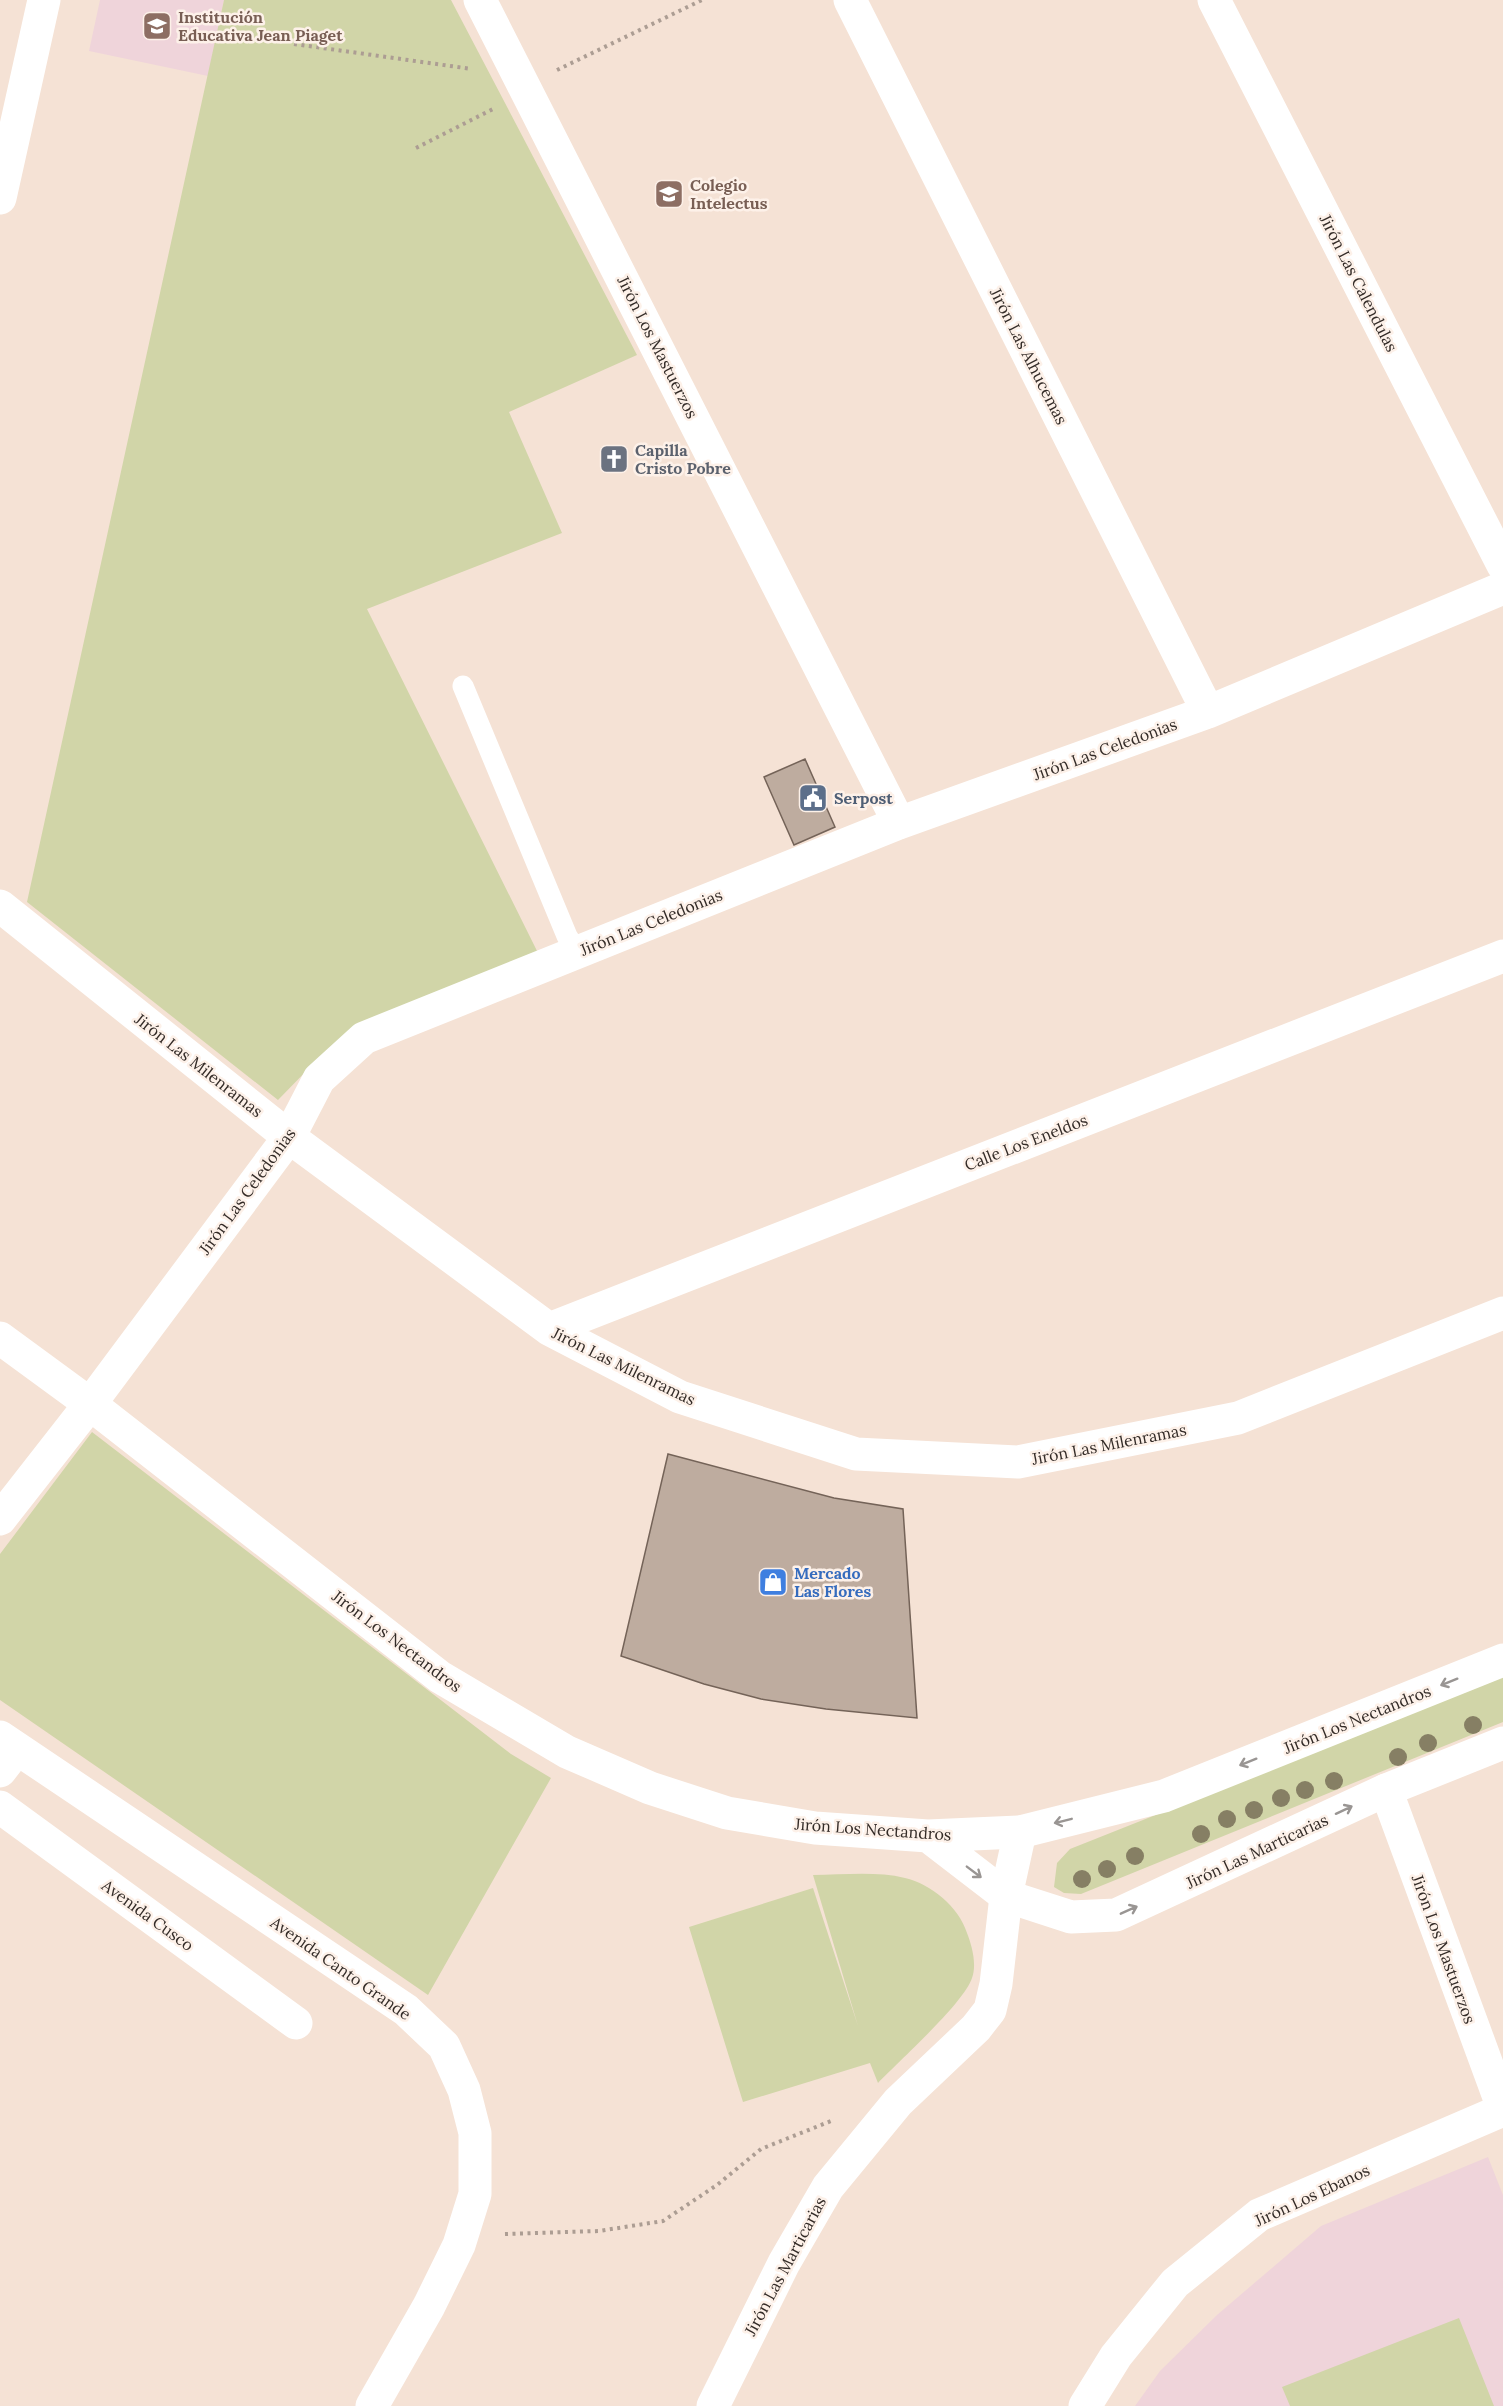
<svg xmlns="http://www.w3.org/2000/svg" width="1503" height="2406" viewBox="0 0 1503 2406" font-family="Lora,serif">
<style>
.education{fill:#efd4da}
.green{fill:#d1d5a8}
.building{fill:#beac9f;stroke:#746358;stroke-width:1.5}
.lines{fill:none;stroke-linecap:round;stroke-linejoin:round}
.path{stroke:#ac9d93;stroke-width:4;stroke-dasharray:3 4.5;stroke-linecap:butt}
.lane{stroke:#fff;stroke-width:21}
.street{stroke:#fff;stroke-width:33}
.secondary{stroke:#fff;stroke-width:33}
.tree{fill:#867f64}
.oneway{stroke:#999593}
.labels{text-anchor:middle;stroke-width:5;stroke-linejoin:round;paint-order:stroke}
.education-label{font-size:16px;font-weight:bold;fill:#785e54;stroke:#fdf1e9;text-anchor:start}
.street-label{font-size:16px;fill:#332b27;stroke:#fdf1e9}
.worship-label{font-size:16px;font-weight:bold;fill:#5b616d;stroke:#fdf1e9;text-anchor:start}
.service-label{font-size:16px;font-weight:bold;fill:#4e5e75;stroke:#fdf1e9;text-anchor:start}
.shop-label{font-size:16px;font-weight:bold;fill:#366cbe;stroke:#fdf1e9;text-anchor:start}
</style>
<rect width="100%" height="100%" fill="#f5e2d5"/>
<path class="education" d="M100 0H224L208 76 89 51Z
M1488 2157 1503 2195V2406H1135L1160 2371 1217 2315 1321 2226Z"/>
<path class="green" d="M224 0H451L637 355 509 412 562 533 367 609 541 959 317 1060 278 1100 27 902Z
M92 1432 511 1754 551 1778 428 1995 0 1700V1554Z
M1503 1677V1722L1081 1894 1064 1893 1054 1887 1057 1863 1070 1849Z
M813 1875C842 1875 876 1871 905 1878 931 1884 959 1907 967 1933 972 1946 977 1964 972 1978 964 2003 899 2061 878 2083L870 2063 743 2102 689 1927 813 1888 858 2026Z
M1459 2318 1494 2406H1290L1282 2387Z"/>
<path class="building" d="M805 759 835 827 794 845 764 777Z
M668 1454 834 1498 903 1509 917 1718 826 1709 761 1699 704 1684 621 1656Z"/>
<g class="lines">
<path class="path" d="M294 44 472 69
M557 70 702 0
M416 148 493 109
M505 2234 599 2231 663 2221 717 2185 761 2149 831 2121"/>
<path class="lane" d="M463 686 567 936 577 952"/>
<path class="street" d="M480 0 899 823
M850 0 1208 712
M1214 0 1503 565
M0 198 44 0
M0 906 289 1137 549 1329 680 1397 856 1454 1018 1462 1238 1418 1503 1313
M549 1329 1503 956
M0 1338 90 1404 289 1137 319 1079 364 1038 899 823 1208 712 1503 588
M0 1771 17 1749
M1386 1790 1503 2108
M0 1807 296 2023
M713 2406 784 2263 828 2187 898 2102 976 2028 990 2010 996 1984 1006 1896 1020 1832
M1085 2406 1116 2356 1175 2283 1259 2215 1503 2110"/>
<path class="secondary" d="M0 1519 90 1404 440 1677 567 1752 650 1788 727 1813 815 1828 928 1836 1020 1832 1164 1796 1503 1660
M0 1737 406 2010 444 2046 464 2090 475 2133V2194L459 2245 429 2306 372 2406
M928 1836 1006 1896 1071 1917 1116 1915 1386 1790 1503 1743"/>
</g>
<g class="tree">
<circle cx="1473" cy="1725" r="9"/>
<circle cx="1428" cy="1743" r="9"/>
<circle cx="1398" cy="1757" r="9"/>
<circle cx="1334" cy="1781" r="9"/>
<circle cx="1305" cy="1790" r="9"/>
<circle cx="1281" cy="1798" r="9"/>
<circle cx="1254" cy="1810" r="9"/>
<circle cx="1227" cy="1819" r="9"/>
<circle cx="1201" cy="1834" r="9"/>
<circle cx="1135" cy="1856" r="9"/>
<circle cx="1107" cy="1869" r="9"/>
<circle cx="1082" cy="1879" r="9"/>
</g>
<defs><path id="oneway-shaft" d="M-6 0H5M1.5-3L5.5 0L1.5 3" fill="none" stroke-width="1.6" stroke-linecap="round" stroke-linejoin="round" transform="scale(1.5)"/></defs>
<g class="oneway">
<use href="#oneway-shaft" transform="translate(1449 1682) rotate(158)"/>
<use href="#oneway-shaft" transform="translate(1248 1762) rotate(158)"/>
<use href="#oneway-shaft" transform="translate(1344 1810) rotate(-25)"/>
<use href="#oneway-shaft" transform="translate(1063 1821) rotate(166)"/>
<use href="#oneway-shaft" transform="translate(974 1872) rotate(37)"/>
<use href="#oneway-shaft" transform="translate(1129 1910) rotate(-24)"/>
</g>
<defs>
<g id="school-square" transform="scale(1.5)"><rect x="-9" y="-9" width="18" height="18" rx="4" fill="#8d6e63" stroke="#fdf1e9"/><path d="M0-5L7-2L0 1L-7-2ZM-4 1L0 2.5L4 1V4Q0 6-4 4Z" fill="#fff"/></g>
<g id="church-square" transform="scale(1.5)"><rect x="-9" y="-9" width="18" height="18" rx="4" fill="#6b7280" stroke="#fdf1e9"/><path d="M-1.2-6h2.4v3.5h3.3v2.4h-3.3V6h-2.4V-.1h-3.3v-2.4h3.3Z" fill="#fff"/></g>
<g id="civic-square" transform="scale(1.5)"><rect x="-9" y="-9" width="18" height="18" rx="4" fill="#5c6f8a" stroke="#fdf1e9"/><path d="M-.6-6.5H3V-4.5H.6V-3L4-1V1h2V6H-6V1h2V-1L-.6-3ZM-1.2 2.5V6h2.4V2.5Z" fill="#fff"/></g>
<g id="shop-square" transform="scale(1.5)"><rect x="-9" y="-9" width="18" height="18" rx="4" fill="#3f7fe0" stroke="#fdf1e9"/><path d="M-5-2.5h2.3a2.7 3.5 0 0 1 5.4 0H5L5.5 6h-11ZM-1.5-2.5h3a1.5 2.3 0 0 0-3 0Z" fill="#fff"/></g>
</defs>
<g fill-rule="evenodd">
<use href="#school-square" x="157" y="26"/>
<use href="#school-square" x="669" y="194"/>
<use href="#church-square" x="614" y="459"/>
<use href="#civic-square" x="813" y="798"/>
<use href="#shop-square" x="773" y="1582"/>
</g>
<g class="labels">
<g class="education-label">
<text x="178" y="23">Institución<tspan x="178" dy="18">Educativa Jean Piaget</tspan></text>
<text x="690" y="191">Colegio<tspan x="690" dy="18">Intelectus</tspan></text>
</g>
<g class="street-label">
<text transform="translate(1359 283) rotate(63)" y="6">Jirón Las Calendulas</text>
<text transform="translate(658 347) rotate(63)" y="6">Jirón Los Mastuerzos</text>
<text transform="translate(1029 356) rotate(63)" y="6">Jirón Las Alhucemas</text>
<text transform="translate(1105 749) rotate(-20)" y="6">Jirón Las Celedonias</text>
<text transform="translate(651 922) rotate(-22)" y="6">Jirón Las Celedonias</text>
<text transform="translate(199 1065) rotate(38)" y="6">Jirón Las Milenramas</text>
<text transform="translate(1026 1142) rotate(-21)" y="6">Calle Los Eneldos</text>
<text transform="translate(247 1191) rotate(-54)" y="6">Jirón Las Celedonias</text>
<text transform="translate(624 1366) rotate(26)" y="6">Jirón Las Milenramas</text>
<text transform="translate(1109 1444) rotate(-11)" y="6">Jirón Las Milenramas</text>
<text transform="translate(397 1641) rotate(37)" y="6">Jirón Los Nectandros</text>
<text transform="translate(1357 1719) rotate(-22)" y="6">Jirón Los Nectandros</text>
<text transform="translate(873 1829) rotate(4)" y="6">Jirón Los Nectandros</text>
<text transform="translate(1257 1851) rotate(-25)" y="6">Jirón Las Marticarias</text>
<text transform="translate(148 1915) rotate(36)" y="6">Avenida Cusco</text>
<text transform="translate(1444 1949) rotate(70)" y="6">Jirón Los Mastuerzos</text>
<text transform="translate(341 1968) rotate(35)" y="6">Avenida Canto Grande</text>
<text transform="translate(1312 2195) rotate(-25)" y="6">Jirón Los Ebanos</text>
<text transform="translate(785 2266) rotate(-62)" y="6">Jirón Las Marticarias</text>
</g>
<g class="worship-label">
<text x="635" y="456">Capilla<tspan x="635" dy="18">Cristo Pobre</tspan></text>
</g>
<g class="service-label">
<text x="834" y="804">Serpost</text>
</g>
<g class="shop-label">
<text x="794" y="1579">Mercado<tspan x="794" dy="18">Las Flores</tspan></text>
</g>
</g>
</svg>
